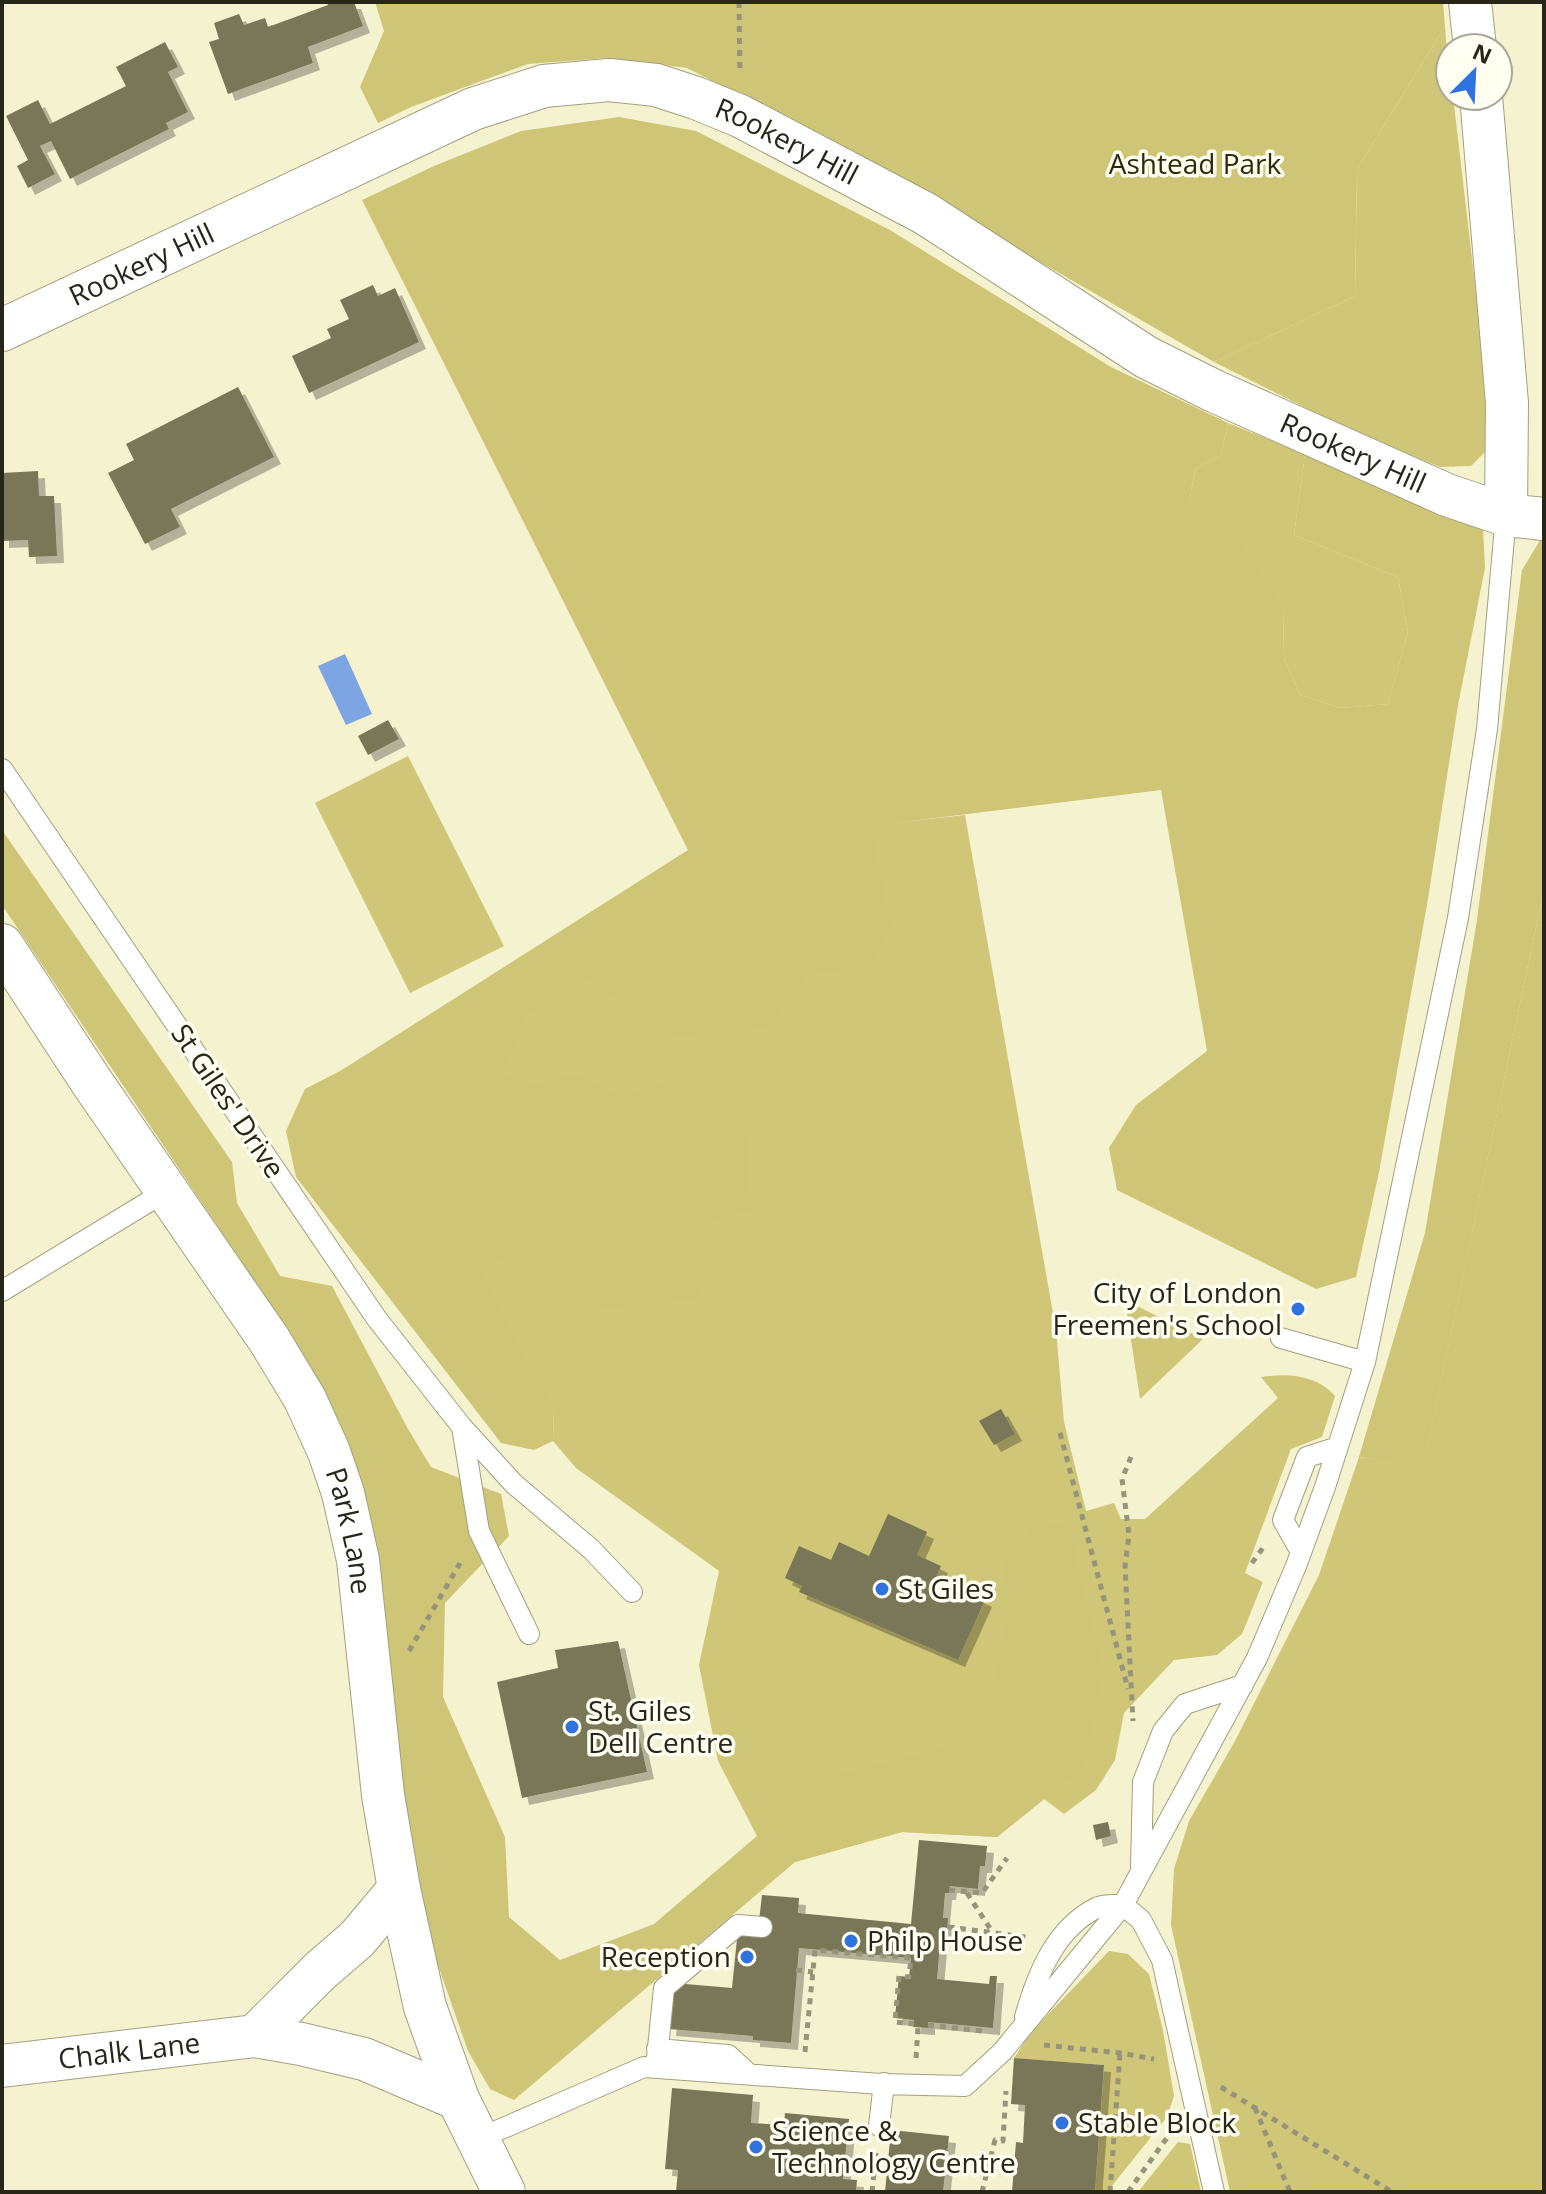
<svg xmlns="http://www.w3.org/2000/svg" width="1546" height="2194" viewBox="0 0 1546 2194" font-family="'Open Sans',sans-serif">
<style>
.green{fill:#cfc678}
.forest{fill:#cec576}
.water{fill:#7ea5e3}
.building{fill:#7a7759;filter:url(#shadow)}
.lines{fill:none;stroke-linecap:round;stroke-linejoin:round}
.service-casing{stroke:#a39f80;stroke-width:22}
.minor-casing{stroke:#a39f80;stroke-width:44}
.path{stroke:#96947b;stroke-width:5;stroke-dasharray:6 6;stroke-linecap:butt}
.service{stroke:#fff;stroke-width:20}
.minor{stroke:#fff;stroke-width:42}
.poi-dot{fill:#2f73e0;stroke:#fffef0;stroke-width:3}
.labels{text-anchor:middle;stroke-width:7;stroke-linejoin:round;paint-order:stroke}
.street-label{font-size:28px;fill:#272619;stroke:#fffef0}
.park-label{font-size:28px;fill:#2f2a07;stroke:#fffef0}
.poi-label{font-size:28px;fill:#272619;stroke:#fffef0;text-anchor:start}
</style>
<defs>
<filter id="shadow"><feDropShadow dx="7" dy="7" stdDeviation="0" flood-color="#0004"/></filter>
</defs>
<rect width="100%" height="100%" fill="#f5f2d0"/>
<path class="green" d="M1445 26 1450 96H1453L1489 404 1488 449 1471 466 1440 467 1366 438 1214 362 1355 296 1357 169Z
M1228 423 1305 454 1294 535 1398 577 1408 632 1388 704 1340 708 1300 695 1284 658 1283 608 1190 497 1195 469 1221 455Z
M408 756 504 946 410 993 315 803Z
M965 815 1056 1330 1064 1422 1086 1511 1114 1503 1121 1519H1145L1278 1398 1261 1377C1287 1373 1317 1375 1335 1396L1322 1437 1291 1449 1245 1573 1263 1582 1242 1634 1217 1655 1174 1660 1124 1713 1115 1760 1096 1790 1064 1814 1044 1799 997 1837 902 1832 795 1862 757 1836 718 1761 699 1665 719 1571 576 1468 553 1441 554 1410 342 1070 708 843Z
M1544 889V2192H1230L1171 1925 1174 1869 1189 1821 1235 1741 1319 1575 1359 1457 1423 1466Z
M1125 1300 1203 1339 1140 1399Z
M1109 1951 1128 1954 1149 1974 1163 2030 1174 2096 1167 2117 1107 2192H1095L1104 2065 1014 2058 1031 2032Z
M1178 2142 1190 2144 1201 2192H1138Z"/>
<path class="forest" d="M375 2H1443L1445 26 1357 169 1355 296 1214 362 840 147 687 68 607 58 528 64 411 107 378 123 360 87 384 31Z
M619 117 696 131 890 230 1111 367 1228 423 1221 455 1195 469 1190 497 1245 549 1283 608 1284 658 1300 695 1340 708 1388 704 1408 632 1398 577 1294 535 1305 454 1483 529 1485 568 1458 705 1428 899 1379 1172 1356 1277 1316 1289 1117 1190 1109 1148 1136 1105 1207 1051 1161 790 870 826 891 928 869 968 810 973 767 1028 676 1036 582 975 527 1015 501 1074 536 1086 576 1074 622 1099 682 1076 746 1132 751 1210 694 1226 698 1298 559 1314 505 1259 476 1264 554 1410 553 1441 534 1450 501 1443 296 1177 286 1131 305 1089 342 1070 688 850 362 200 434 166 521 131Z
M1542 537 1544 538V889L1423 1467 1359 1457 1425 1233 1477 920 1522 570Z
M2 830 232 1162 237 1203 280 1276 332 1286 408 1429 431 1467 501 1494 509 1536 445 1603 443 1697 505 1837 509 1917 560 1960 654 1924 757 1836 833 1777 940 1749 990 1704 1008 1615 1005 1562 1032 1528 1068 1523 1103 1674 1083 1768 997 1837 902 1832 795 1862 514 2100 490 2089 468 2051 418 1908 296 1343 2 905Z"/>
<path class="water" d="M345 654 372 714 346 725 318 666Z"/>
<path class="building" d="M327 2H354L363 26 308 47 313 63 228 94 209 42 219 39 214 23 239 14 244 25 265 18 268 27 328 5Z
M165 42 178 67 168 72 188 112 166 123 169 129 70 179 51 141 40 146 55 174 28 188 17 166 28 160 6 116 38 100 50 124 126 86 116 67Z
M373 285 378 296 395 288 419 342 309 393 292 356 331 338 327 329 349 319 340 300Z
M238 387 274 457 171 509 180 527 145 544 108 473 134 460 126 444Z
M38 471 39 496H54L57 556 29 557 28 540 2 541V473Z
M388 720 399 739 368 755 358 736Z
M1001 1409 1015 1434 994 1445 979 1421Z
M888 1514 927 1532 917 1555 941 1566 936 1577 985 1600 958 1660 799 1592 802 1586 785 1578 799 1546 831 1560 839 1542 869 1556Z
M618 1641 647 1772 522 1798 497 1682 558 1668 555 1650Z
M1108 1822 1111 1836 1096 1840 1093 1825Z
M919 1840 987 1846 985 1866H980L978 1889 950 1886 949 1893H945L943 1918H948L947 1934H941L937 1979 989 1984 990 1976H997L993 2028 928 2022V2028L913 2027 914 2020 895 2018 899 1976 909 1977 911 1958 799 1948 791 2043 753 2040V2036L669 2029 674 1983 732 1988 738 1929 759 1921 762 1895 799 1898 798 1913 911 1924Z
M1014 2058 1104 2065 1095 2192H1012L1016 2142 1023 2143 1025 2105 1011 2104Z
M672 2088 753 2095 751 2123 784 2125 785 2113 849 2119 843 2179 857 2180 856 2192H676L678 2170 665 2169Z
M891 2130 949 2136 943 2192H885Z"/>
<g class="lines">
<g class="service-casing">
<path id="service" d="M2 769 377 1319 462 1427 514 1484 591 1549 632 1592
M2 1291 168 1190
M1281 1338 1365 1362
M462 1427 479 1531 529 1634
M1301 1552 1283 1520 1307 1457 1338 1447
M1141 1867 1143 1782 1163 1731 1185 1704 1243 1685
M1025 2017C1037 1975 1055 1928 1098 1907 1105 1904 1115 1905 1123 1905L1141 1920 1162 1960 1214 2192
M657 2049 728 2055 749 2074
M656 2068 664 1988 738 1925 762 1927
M879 2126 884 2083
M478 2139 644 2067 881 2084 965 2086 1002 2052 1123 1905 1257 1658 1296 1566 1325 1487 1365 1362 1458 918 1487 729 1506 515"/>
</g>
<g class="minor-casing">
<g id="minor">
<path d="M1470 2 1475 48"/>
<path d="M1481 96 1507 403 1506 515"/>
<path id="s1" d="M2 330 473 109 544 86 609 80 656 85 696 98 740 116 926 214 1146 357 1214 391 1447 495 1506 515 1544 519"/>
<path id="s2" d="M2 945 91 1081 270 1341 305 1399 329 1452 343 1493 358 1560 383 1795 399 1889 425 2007 458 2099 504 2192"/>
<path d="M255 2036 301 2044 364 2059 458 2099"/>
<path id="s3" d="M2 2066 255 2036 320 1971 357 1939 399 1889"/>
</g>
</g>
<path class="path" d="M739 2 740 73
M1060 1433 1128 1689
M1131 1457 1122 1479 1129 1535 1125 1566 1133 1721
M1252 1563 1265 1545
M409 1651 460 1563
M949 1890 982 1893 1007 1858
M967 1893 993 1933
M948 1927 1026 1937
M796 1970 813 1972
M928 2025 982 2031
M1044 2045 1120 2053 1154 2059
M805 2052 815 1950 911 1958 909 1977 899 1976 895 2022 914 2024
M916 2058 918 2027
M1221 2087 1392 2192
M1255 2108 1290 2192
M872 2192 876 2153
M982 2192 995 2140 1003 2141 1006 2091
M1110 2192 1120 2053
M1128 2192 1169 2135"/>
<use href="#service" class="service"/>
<use href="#minor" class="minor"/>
</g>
<g class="poi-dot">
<circle cx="1298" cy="1309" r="8"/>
<circle cx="882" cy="1589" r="8"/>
<circle cx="572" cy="1727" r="8"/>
<circle cx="851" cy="1941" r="8"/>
<circle cx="747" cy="1957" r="8"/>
<circle cx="1062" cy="2123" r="8"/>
<circle cx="756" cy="2147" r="8"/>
</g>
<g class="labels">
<g class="street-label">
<text dy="10" stroke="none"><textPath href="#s1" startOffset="850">Rookery Hill</textPath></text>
<text dy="10" stroke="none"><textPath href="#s1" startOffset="154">Rookery Hill</textPath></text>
<text dy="10" stroke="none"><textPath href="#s1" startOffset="1498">Rookery Hill</textPath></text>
<text transform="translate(228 1101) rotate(56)" y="10">St Giles' Drive</text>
<text dy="10" stroke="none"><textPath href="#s2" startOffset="686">Park Lane</textPath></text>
<text dy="10" stroke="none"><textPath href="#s3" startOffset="128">Chalk Lane</textPath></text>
</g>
<g class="park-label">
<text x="1195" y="174">Ashtead Park</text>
</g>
<g class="poi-label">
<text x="1282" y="1303" text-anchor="end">City of London<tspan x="1282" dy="32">Freemen's School</tspan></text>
<text x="898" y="1599">St Giles</text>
<text x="588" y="1721">St. Giles<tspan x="588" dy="32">Dell Centre</tspan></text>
<text x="867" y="1951">Philp House</text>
<text x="731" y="1967" text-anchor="end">Reception</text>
<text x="1078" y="2133">Stable Block</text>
<text x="772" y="2141">Science &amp;<tspan x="772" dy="32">Technology Centre</tspan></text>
</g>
</g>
<rect width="1546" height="2194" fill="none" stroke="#272619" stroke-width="8"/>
<g transform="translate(1474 72) rotate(24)"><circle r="38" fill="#fffef0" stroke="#a9a89a" stroke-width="2"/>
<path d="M0-6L14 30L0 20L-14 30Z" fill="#2f73e0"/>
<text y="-12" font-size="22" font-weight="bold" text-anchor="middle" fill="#272619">N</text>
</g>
</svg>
